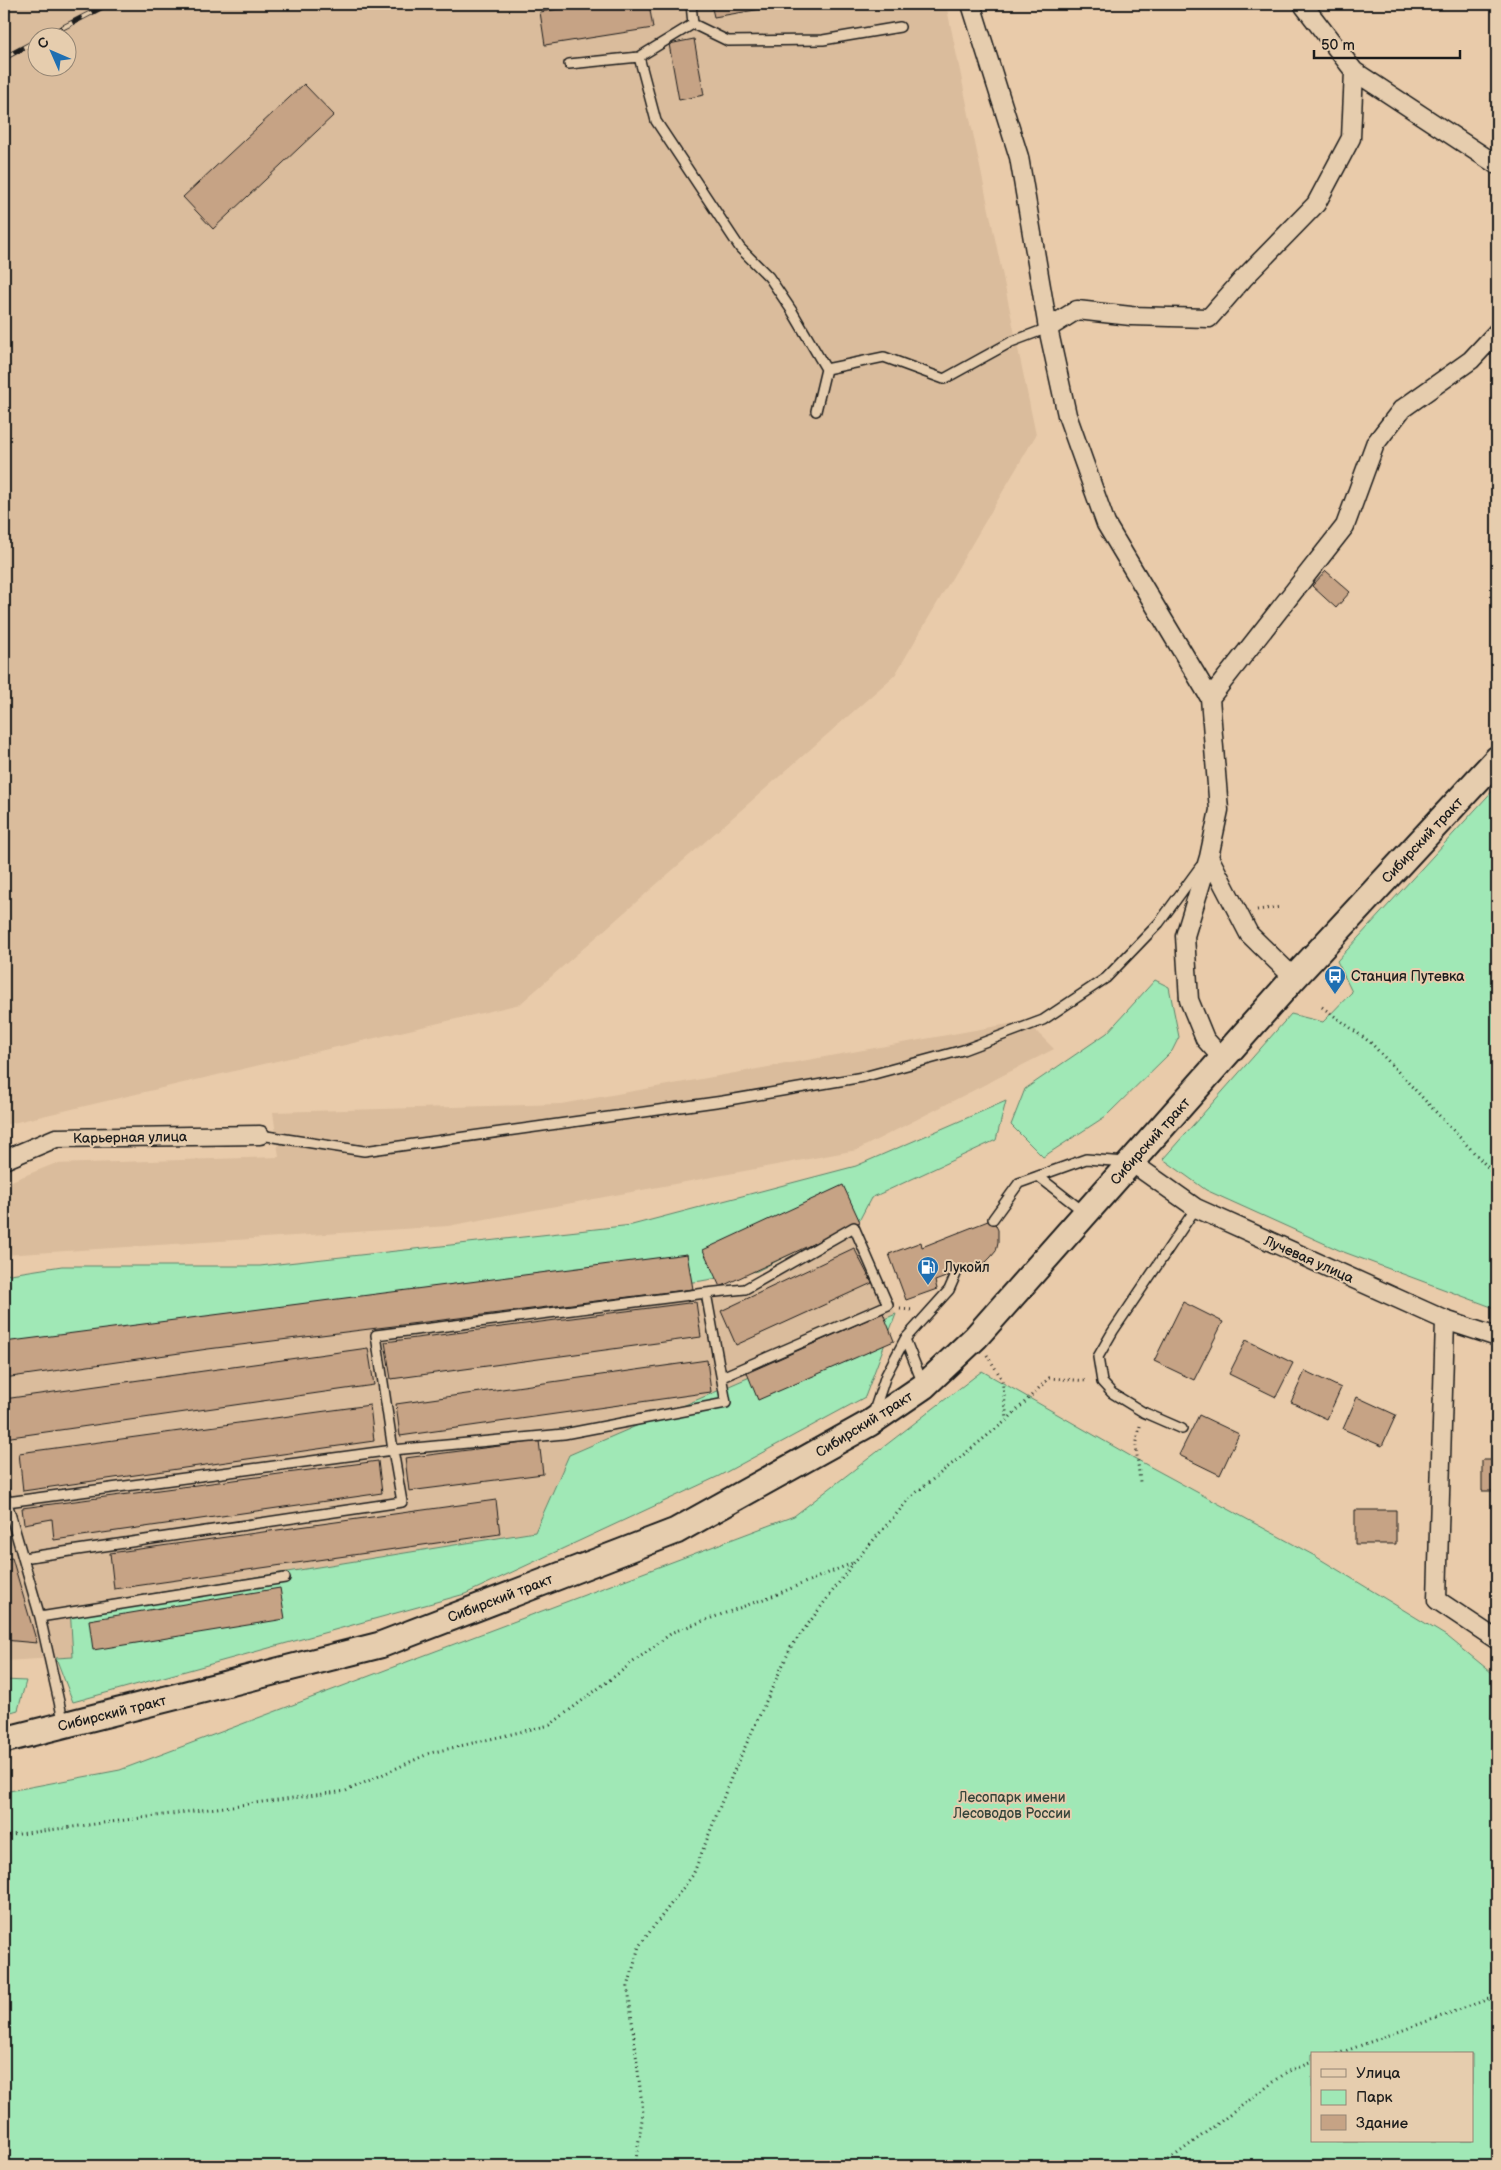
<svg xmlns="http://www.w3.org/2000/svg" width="1501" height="2170" viewBox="0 0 1501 2170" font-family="'Balsamiq Sans',sans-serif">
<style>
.built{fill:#dabc9c;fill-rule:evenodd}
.green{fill:#a0e8b6;stroke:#5e8269;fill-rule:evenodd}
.building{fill:#c6a385;stroke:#1c1c1c}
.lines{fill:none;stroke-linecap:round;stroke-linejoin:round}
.service-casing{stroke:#1c1c1c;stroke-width:12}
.minor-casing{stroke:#1c1c1c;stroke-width:21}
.secondary-casing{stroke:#1c1c1c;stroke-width:29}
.path{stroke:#1c1c1c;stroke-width:3;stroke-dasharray:1 4;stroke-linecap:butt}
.service{stroke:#e6cdae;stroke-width:9}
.minor{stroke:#e6cdae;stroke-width:18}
.secondary{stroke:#e6cdae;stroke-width:25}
.rail-casing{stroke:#1c1c1c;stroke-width:5.5}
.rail{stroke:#e6cdae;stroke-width:4;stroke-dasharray:11;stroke-linecap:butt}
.labels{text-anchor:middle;stroke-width:4;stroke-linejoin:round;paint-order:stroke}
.street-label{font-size:14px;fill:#1c1c1c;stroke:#e6cdae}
.poi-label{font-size:14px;fill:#1c1c1c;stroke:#e6cdae;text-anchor:start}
.park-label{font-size:14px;fill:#36453b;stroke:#e6cdae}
</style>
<rect width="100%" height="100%" fill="#e9cbaa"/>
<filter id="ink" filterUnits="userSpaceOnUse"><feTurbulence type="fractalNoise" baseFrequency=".02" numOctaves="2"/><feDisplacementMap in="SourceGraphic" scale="10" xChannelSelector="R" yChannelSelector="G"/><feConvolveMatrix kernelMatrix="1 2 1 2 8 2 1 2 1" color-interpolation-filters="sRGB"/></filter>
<g filter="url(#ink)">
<path class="built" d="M16 4H946L1036 435 895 675 520 1004 4 1125V13ZM38 38H68V68H38Z
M1026 1021 1054 1049 857 1150 448 1226 4 1255V1184L54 1164 279 1157 273 1112 561 1104Z
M854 1227 896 1314 569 1455 535 1532 70 1607 73 1657 4 1661V1367L745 1289Z"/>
<path class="green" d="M1497 786V1309L1341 1251 1206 1190 1163 1159 1291 1014 1323 1022 1352 992 1337 961Z
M1155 980 1169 987 1179 1037 1172 1051 1106 1116 1043 1157 1011 1125 1025 1089 1107 1033Z
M1006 1101 996 1140 871 1198 860 1219 757 1271 701 1281 407 1318 4 1357V1275L62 1266H260L632 1225 856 1166Z
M896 1314 865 1397 719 1476 465 1594 73 1702 56 1658 73 1657 70 1607 535 1532 569 1455Z
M982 1371 1134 1458 1315 1556 1448 1637 1497 1677V2166H4V1792L120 1770 794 1516ZM1312 2054H1472V2141H1312Z
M4 1680 26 1681 18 1710 4 1714Z"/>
<path class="building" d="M590 4H649L653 28 545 45 540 12Z
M711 4H791L714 17Z
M694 39 704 95 679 100 669 44Z
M304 84 334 115 213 229 183 197Z
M1326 571 1350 592 1336 608 1312 586Z
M843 1185 860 1222 720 1287 703 1250Z
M993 1219 998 1230V1242L996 1251 991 1257 986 1262 935 1281 937 1289 906 1300 889 1254 921 1242 922 1247Z
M854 1248 872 1283 736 1345 721 1311Z
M687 1254 693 1289 208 1349 4 1378V1342Z
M696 1302 701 1337 391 1379 385 1342Z
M1183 1302 1223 1322 1194 1380 1154 1361Z
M883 1313 894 1341 758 1400 747 1373Z
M1246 1340 1293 1363 1276 1397 1229 1374Z
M368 1348 374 1385 4 1438V1399Z
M707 1360 711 1392 400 1436 396 1404Z
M1305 1371 1341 1388 1327 1419 1291 1402Z
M1357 1397 1396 1415 1382 1446 1343 1429Z
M370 1405 374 1441 23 1491 19 1453Z
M1199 1415 1239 1434 1220 1475 1179 1455Z
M539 1441 543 1474 409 1491 405 1458Z
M1482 1460H1497V1491H1482Z
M378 1461 382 1493 54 1540 52 1519 24 1524 22 1508Z
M496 1500 500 1534 114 1589 110 1553Z
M1355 1510H1396V1544H1355Z
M12 1558 37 1643 4 1640V1559Z
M280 1588 285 1619 93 1650 89 1620Z"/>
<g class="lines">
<g class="service-casing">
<path id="service" d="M693 24 728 41 823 40 900 27
M639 57 656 121 740 248 769 277 792 311 826 369 884 357 944 379 1011 342 1048 328
M569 64 639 57 693 24 691 4
M816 411 826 369
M260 1135 364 1151 723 1101 863 1077 963 1050 1043 1020 1106 978 1159 923 1200 867
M1038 1176 1084 1212
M993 1219 1019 1183 1086 1159 1126 1162
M706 1293 726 1403 564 1434 393 1450 376 1335 706 1293 745 1289 854 1227 888 1305 722 1377
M923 1384 905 1339 949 1290 956 1274
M873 1414 886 1375 905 1339
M1182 1429 1143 1412 1112 1393 1102 1382 1098 1357 1113 1331 1196 1208
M4 1492 40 1617 64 1724
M7 1502 393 1450 402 1502 23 1558
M40 1617 285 1578"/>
</g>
<g class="minor-casing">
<path id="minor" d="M971 4 1019 157 1048 328 1067 415 1106 524 1210 698 1219 810 1209 857 1249 934 1294 978
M1354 71 1497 165
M1048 328 1077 310 1131 316 1209 318 1243 279 1316 204 1351 138 1354 71 1304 6V4
M1210 698 1345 526 1375 444 1402 409 1471 360 1497 332
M1209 857 1185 936 1189 1000 1205 1039 1223 1059
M4 1160 56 1138 260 1135
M1131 1162 1196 1208 1445 1320 1497 1337
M1445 1320 1437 1600 1497 1640"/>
</g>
<g class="secondary-casing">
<path id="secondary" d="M4 1740 380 1645 676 1531 870 1423 924 1386 976 1337 1294 978 1497 759"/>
</g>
<path class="path" d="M1257 910 1281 907
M1322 1007 1371 1043 1497 1177
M900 1309 913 1310
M987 1355 1002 1379 1007 1419
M1140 1426 1136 1446 1140 1482
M4 1836 346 1791 430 1753 550 1725 673 1632 775 1595 855 1562
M1337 2054 1497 1996
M635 2166 643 2113 628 1987 639 1946 693 1875 733 1773 791 1647 855 1561 913 1495 1007 1420 1049 1378 1088 1381
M1161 2166 1287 2072 1312 2062"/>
<use href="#service" class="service"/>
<use href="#minor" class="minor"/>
<use href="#secondary" class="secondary"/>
<g class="rail-casing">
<path id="rail" d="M43 38 108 4
M4 58 38 40"/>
</g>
<use href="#rail" class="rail"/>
</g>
</g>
<defs>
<g id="bus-pin" transform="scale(1.125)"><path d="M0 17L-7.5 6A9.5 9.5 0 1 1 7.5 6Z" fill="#1f6fb2" stroke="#e6cdae"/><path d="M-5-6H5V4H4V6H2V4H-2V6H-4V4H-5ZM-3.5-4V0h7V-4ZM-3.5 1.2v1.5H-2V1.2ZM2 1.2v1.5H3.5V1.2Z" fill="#fff"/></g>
<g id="fuel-pin" transform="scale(1.125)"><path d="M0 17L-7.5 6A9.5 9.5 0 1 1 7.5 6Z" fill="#1f6fb2" stroke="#e6cdae"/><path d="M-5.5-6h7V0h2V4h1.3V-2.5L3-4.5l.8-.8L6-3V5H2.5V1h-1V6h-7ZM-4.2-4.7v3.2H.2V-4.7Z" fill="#fff"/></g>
</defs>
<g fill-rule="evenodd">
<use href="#bus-pin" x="1335" y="976"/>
<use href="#fuel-pin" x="928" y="1267"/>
</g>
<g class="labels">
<g class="street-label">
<text transform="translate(1422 840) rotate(-47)" y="5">Сибирский тракт</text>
<text transform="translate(130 1137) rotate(-1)" y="5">Карьерная улица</text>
<text transform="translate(1150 1141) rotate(-48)" y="5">Сибирский тракт</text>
<text transform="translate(1309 1259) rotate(24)" y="5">Лучевая улица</text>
<text transform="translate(864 1424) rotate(-32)" y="5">Сибирский тракт</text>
<text transform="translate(500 1598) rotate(-21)" y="5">Сибирский тракт</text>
<text transform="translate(112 1713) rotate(-14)" y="5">Сибирский тракт</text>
</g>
<g class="poi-label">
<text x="1351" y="981">Станция Путевка</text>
<text x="944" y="1272">Лукойл</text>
</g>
<g class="park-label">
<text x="1012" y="1802">Лесопарк имени<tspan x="1012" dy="16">Лесоводов России</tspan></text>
</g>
</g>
<rect width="1501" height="2170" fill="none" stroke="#e6cdae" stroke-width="20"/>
<rect x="10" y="10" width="1481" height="2150" fill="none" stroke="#1c1c1c" stroke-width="2" filter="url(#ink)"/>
<rect x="1311" y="2052" width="162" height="90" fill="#e6cdae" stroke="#958674"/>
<rect x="1321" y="2069" width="25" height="8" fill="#e6cdae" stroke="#958674"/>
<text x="1356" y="2078" font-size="15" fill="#1c1c1c">Улица</text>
<rect x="1321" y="2090" width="25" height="15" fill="#a0e8b6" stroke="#958674"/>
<text x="1356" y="2102" font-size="15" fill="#1c1c1c">Парк</text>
<rect x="1321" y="2115" width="25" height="15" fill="#c6a385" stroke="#958674"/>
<text x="1356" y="2128" font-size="15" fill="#1c1c1c">Здание</text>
<g transform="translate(52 52) rotate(315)"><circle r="24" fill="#e6cdae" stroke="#958674"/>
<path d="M0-4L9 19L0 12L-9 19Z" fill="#1f6fb2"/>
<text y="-8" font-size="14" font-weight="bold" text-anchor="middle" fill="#1c1c1c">С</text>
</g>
<path d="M1314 50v8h146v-8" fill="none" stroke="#1c1c1c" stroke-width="2.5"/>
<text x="1321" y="50" font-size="15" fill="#1c1c1c" stroke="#e6cdae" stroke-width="4" paint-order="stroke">50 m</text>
</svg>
